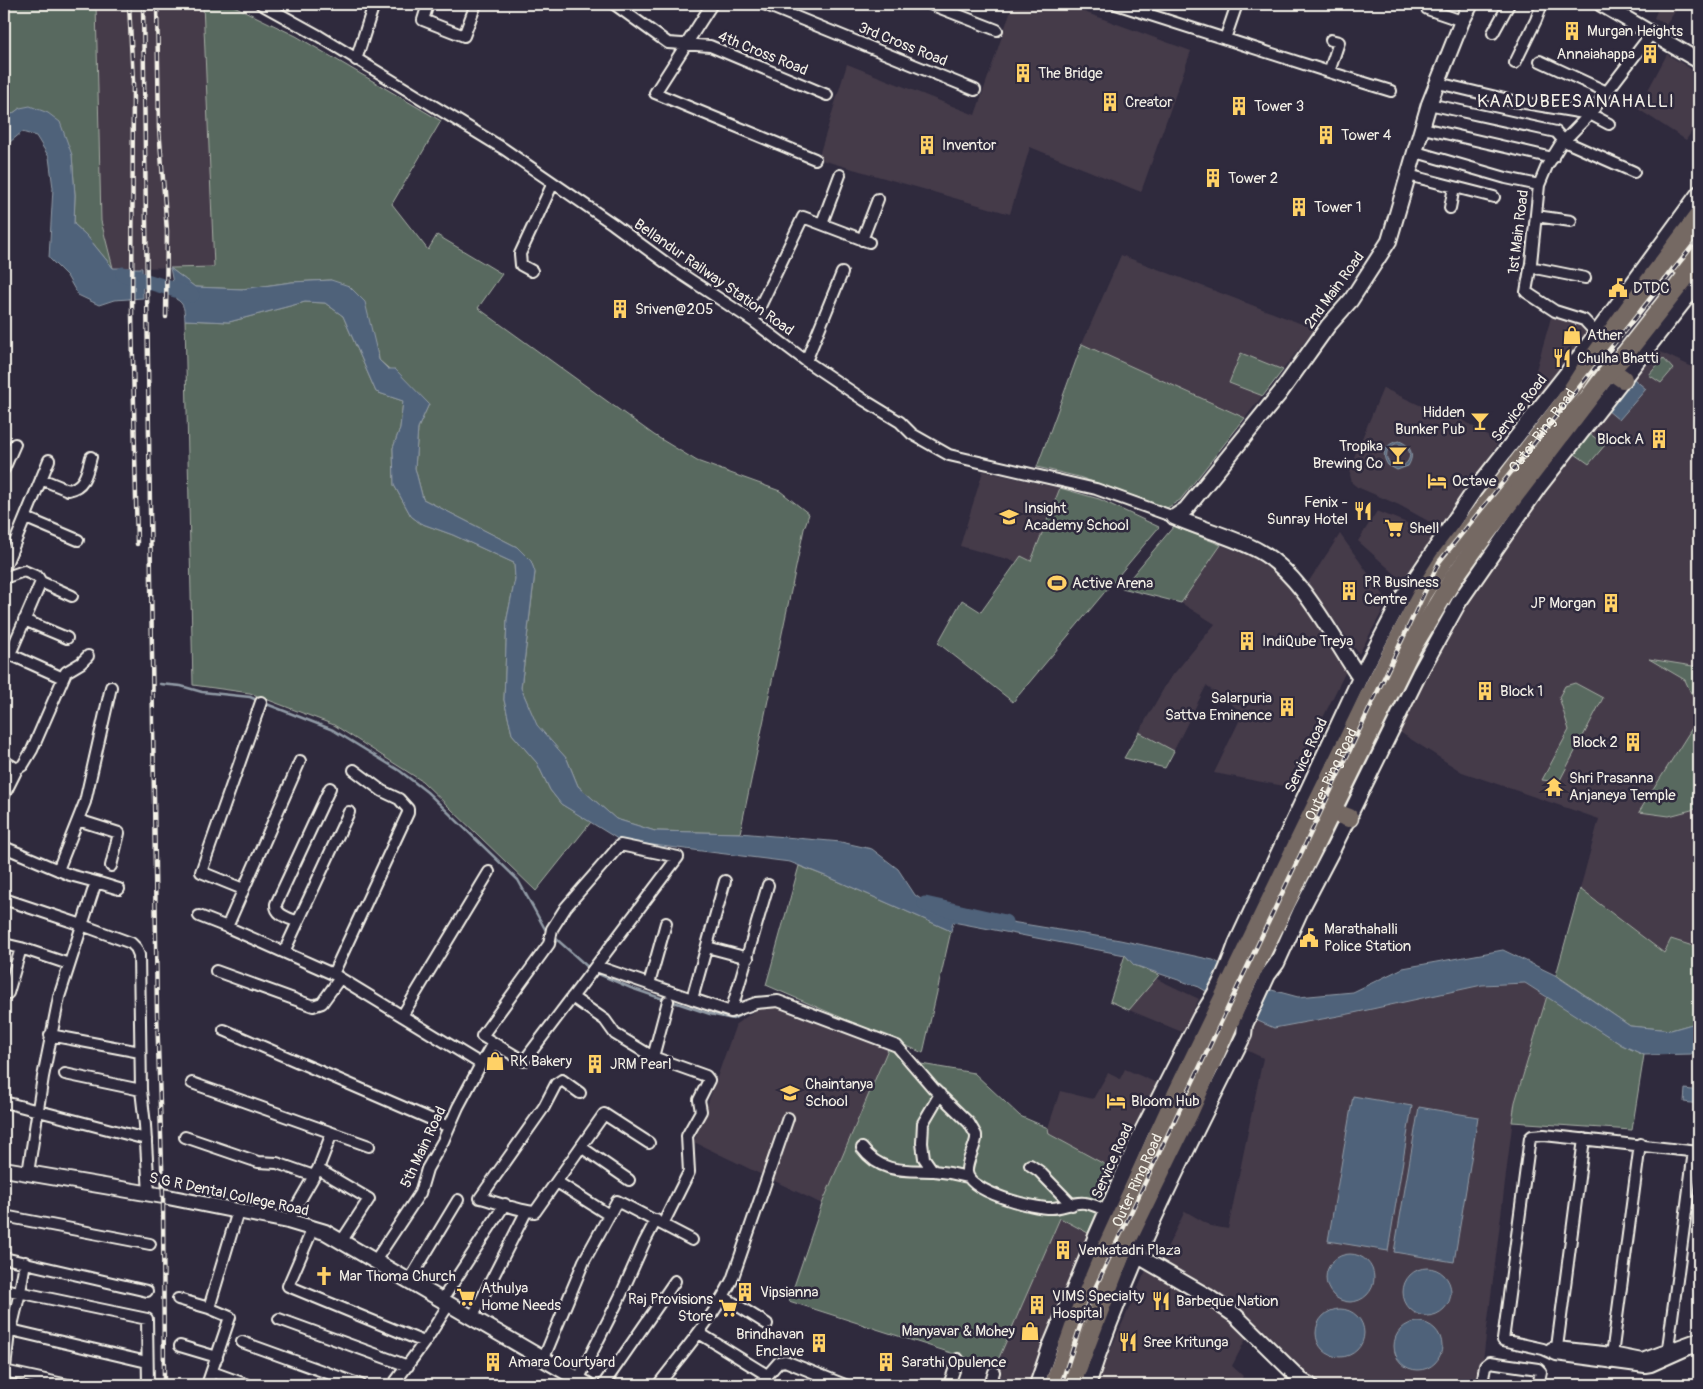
<svg xmlns="http://www.w3.org/2000/svg" width="1703" height="1389" viewBox="0 0 1703 1389" font-family="Pangolin,sans-serif">
<style>
.built{fill:#443a49}
.green{fill:#59695f;stroke:#a6ada4}
.water{fill:#4f627a;stroke:#919ba6;fill-rule:evenodd}
.lines{fill:none;stroke-linecap:round;stroke-linejoin:round}
.stream{stroke:#919ba6;stroke-width:2.5}
.river{stroke:#4f627a;stroke-width:15}
.street-casing{stroke:#f4f1e8;stroke-width:14}
.secondary-casing{stroke:#f4f1e8;stroke-width:18}
.highway-casing{stroke:#f4f1e8;stroke-width:21}
.street{stroke:#2f2a3d;stroke-width:10}
.secondary{stroke:#2f2a3d;stroke-width:14}
.highway{stroke:#756964;stroke-width:18}
.rail-casing{stroke:#f4f1e8;stroke-width:4.5}
.rail{stroke:#2f2a3d;stroke-width:2.5;stroke-dasharray:8;stroke-linecap:butt}
.labels{text-anchor:middle;stroke-width:5;stroke-linejoin:round;paint-order:stroke}
.poi-label{font-size:15px;fill:#f4f1e8;stroke:#2f2a3d;text-anchor:start}
.street-label{font-size:15px;fill:#f4f1e8;stroke:#2f2a3d}
.quarter-label{font-size:18px;letter-spacing:1px;fill:#f4f1e8;stroke:#2f2a3d}
</style>
<rect width="100%" height="100%" fill="#2f2a3d"/>
<filter id="ink" filterUnits="userSpaceOnUse"><feTurbulence type="fractalNoise" baseFrequency=".02" numOctaves="2"/><feDisplacementMap in="SourceGraphic" scale="10" xChannelSelector="R" yChannelSelector="G"/><feConvolveMatrix kernelMatrix="1 2 1 2 8 2 1 2 1" color-interpolation-filters="sRGB"/></filter>
<g filter="url(#ink)">
<path class="built" d="M96 4H203L214 267 113 268 101 221Z
M1013 4H1077L1076 9 1191 51 1141 192 1030 147 1010 214 818 159 847 64 975 115Z
M1660 4H1680L1666 25 1654 18Z
M1667 54 1699 74V121L1686 140 1638 109Z
M1121 255 1315 329 1245 418 1082 344Z
M1552 314 1582 324 1590 333 1528 411 1525 408Z
M1654 349 1699 370V948L1671 939 1664 953 1580 889 1599 819 1462 772 1398 731 1451 627 1484 573Z
M1383 388 1441 415 1445 408 1498 443 1479 474 1439 527 1399 505 1357 487 1352 483 1350 475 1352 462Z
M983 471 1060 488 1031 561 1021 556 1017 562 960 546Z
M1377 511 1437 535 1405 583 1358 541Z
M1340 534 1388 601 1359 654 1307 584Z
M1221 545 1265 562 1303 601 1346 671 1289 787 1214 773 1243 713 1206 686 1165 768 1124 758 1168 681 1215 624 1181 603Z
M1155 978 1199 999 1182 1032 1129 1010Z
M1525 983 1547 996 1515 1102 1480 1385H1325L1301 1371 1250 1318 1217 1295 1161 1260 1185 1211 1211 1226 1228 1229 1263 1058 1244 1049 1257 1021 1274 1028 1349 1014 1482 985Z
M767 999 888 1049 822 1204 694 1142 736 1024 753 1012Z
M1125 1069 1157 1083 1115 1170 1049 1134 1048 1128 1060 1091 1093 1099 1108 1073 1120 1079Z
M1060 1217 1088 1233 1039 1357 1030 1385H989L995 1367Z
M1147 1268 1206 1301 1247 1337 1232 1366 1243 1376 1239 1385H1096L1108 1355Z"/>
<path class="green" d="M4 4H96L101 221 113 268 87 236 74 224 75 195 72 155 20 108 4 120Z
M203 4H230L296 36 441 121 392 204 428 250 437 235 502 274 478 308 654 435 697 461 780 491 809 514 804 529 740 833 655 831 616 819 578 786 567 759 537 726 521 688 535 573 531 561 517 547 423 499 415 468 418 428 429 404 379 360 378 351 331 280 292 282 242 289 195 287 170 268 214 267Z
M305 302 325 303 343 316 376 392 403 401 400 428 393 448 394 485 411 516 420 523 453 535 514 563 515 579 507 618 504 700 512 734 537 763 550 790 561 804 591 822 536 891 422 781 334 725 250 693 193 685 185 320 229 322Z
M1082 344 1245 418 1180 500 1167 508 1079 477 1037 467Z
M1241 353 1283 370 1263 396 1229 383Z
M1663 358 1673 369 1661 383 1649 375Z
M1590 434 1605 445 1589 464 1575 454Z
M1060 488 1099 499 1159 527 1013 702 938 643 962 600 981 612 1021 556 1031 561Z
M1174 526 1221 545 1181 603 1122 588Z
M1649 659 1699 667V698L1691 693 1685 680Z
M1575 683 1603 698 1559 782 1542 780 1569 730 1559 697 1565 686Z
M1692 728 1699 733V808L1669 816 1639 812Z
M1139 732 1174 751 1165 768 1124 758Z
M799 866 833 879 951 931 923 1053 766 985Z
M1580 889 1664 953 1671 939 1699 948V1022L1671 1030 1630 1026 1556 975Z
M1125 955 1134 965 1159 975 1129 1010 1110 1001Z
M1547 996 1622 1045 1644 1055 1632 1130 1512 1122 1515 1102Z
M888 1049 921 1064 974 1073 1020 1116 1048 1128 1049 1134 1115 1170 1088 1233 1060 1218 995 1367 789 1301 822 1204Z"/>
<path class="water" d="M30 106 48 113 60 122 72 155 75 195 74 224 87 236 113 268H142L143 298 114 300 99 305 78 295 67 276 49 258 53 188 49 157 36 136 22 132 4 147V120L20 108Z
M170 268 195 287 242 289 292 282 331 280 349 286 365 302 379 360 388 369H395L429 404 418 428 415 468 423 499 517 547 531 561 535 572 521 688 537 725 567 759 578 786 616 819 655 831 740 833 841 842 872 849 898 869 915 895 928 904 969 915 1120 940 1213 960 1268 989 1298 997 1353 992 1403 968 1503 950 1555 975 1630 1026 1671 1030 1699 1022V1052L1693 1054 1644 1055 1622 1045 1525 983 1482 985 1349 1014 1274 1028 1251 1018 1199 987 1134 965 1125 955 953 922 951 931 833 879 790 862 621 841 561 804 550 790 537 763 512 734 504 700 507 618 515 579 514 563 453 535 420 523 411 516 394 485 393 448 400 428 403 401 376 392 343 316 325 303 305 302 229 322 185 320C184 310 185 304 176 299Z
M1634 379 1646 389 1619 420 1607 410Z
M1399 441C1411 445 1415 455 1408 466L1397 470 1388 465C1380 454 1386 443 1399 441ZM1395 444C1410 443 1415 458 1403 466H1393C1387 462 1385 456 1388 449Z
M1685 1089 1699 1091V1104L1684 1102Z
M1353 1096 1412 1106 1388 1251 1328 1241Z
M1419 1107 1478 1117 1454 1262 1394 1252Z
M1326 1278a24 24 0 1 1 48 0a24 24 0 1 1-48 0Z
M1403 1292a24 24 0 1 1 48 0a24 24 0 1 1-48 0Z
M1316 1333a24 24 0 1 1 48 0a24 24 0 1 1-48 0Z
M1394 1346a24 24 0 1 1 48 0a24 24 0 1 1-48 0Z"/>
<g class="lines">
<path class="stream" d="M160 684 181 686 202 692 250 697 259 701
M264 703 333 730 400 771 427 792 518 880 545 929 549 932
M553 936 590 969
M594 972 631 988 666 1000
M671 1001 710 1014 733 1019 746 1012"/>
<path class="river" d="M123 274 192 295
M925 904 1005 922"/>
<g class="street-casing">
<path id="street" d="M261 4 319 36 504 149 613 224 677 271 753 321 806 361 864 400 900 422 912 434 949 455 1096 489 1174 517
M428 4 423 20 464 36 476 4
M614 4 668 43 710 46 827 95
M712 4 655 93 815 159
M764 4 975 90
M930 4 997 30
M1116 4 1329 72
M1427 9 1462 21
M1493 33 1509 4
M1225 39 1237 4
M1331 40 1339 42 1329 72 1391 91
M356 60 374 4
M1540 61 1607 92
M1515 63 1536 20 1542 4
M1438 83 1513 101 1590 114 1609 124
M1429 104 1556 132 1564 141 1634 172
M1423 128 1553 158
M1416 152 1506 178 1539 185
M1408 175 1494 197
M1450 208 1454 187
M1536 216 1571 221
M822 223 840 175
M862 240 878 199
M1530 267 1585 278
M532 271 521 265 520 254 553 183
M753 321 803 217 869 242
M1597 334 1584 320 1555 311 1526 292 1531 263 1539 185 1547 166 1560 145 1590 114 1652 33
M806 361 842 273
M4 469 15 444
M41 479 68 490C85 487 87 472 91 457
M26 518 78 540
M4 569 49 460
M4 578 24 571 38 577 41 582
M24 620 67 638
M5 652 63 678
M10 654 41 582 72 596
M4 761 17 769 4 795
M300 761 227 927 335 975 481 1064
M17 769 23 765 32 750 66 672 81 663 88 656
M78 820 119 833 111 866
M620 845 678 857 524 1061 482 1036 549 944 552 929 566 907Z
M4 847 70 875 96 882 59 997 43 1077 28 1173
M58 870 85 802 111 687
M96 882 119 889
M243 889 201 872 261 702
M4 899 82 925 131 943 136 948 139 955 141 1090 145 1125 149 1194
M199 916 227 927
M298 922C289 918 275 915 276 904L330 788
M4 944 21 948 69 964
M707 947 748 958
M284 952 349 812
M596 966 692 999 725 881
M216 971 313 1006 322 1003 340 978
M333 974 408 813V809L399 799 382 791 354 770
M649 984 666 923
M8 993 21 948
M572 997 605 1020 615 1034 653 1057
M692 999 731 1012 768 885
M731 1012 756 1003 778 1001 897 1046 933 1088 969 1123 976 1135V1139C974 1150 966 1162 967 1172 968 1192 1035 1209 1052 1208 1062 1208 1075 1201 1085 1203 1093 1204 1100 1208 1107 1211
M402 1016 489 872
M224 1030 449 1127
M50 1035 140 1052
M65 1074 141 1090
M192 1083 369 1146
M580 1093 562 1080 556 1084 544 1107 480 1198C497 1202 519 1211 535 1212L604 1114 649 1143
M4 1102 146 1139
M185 1137 258 1162 277 1163 314 1176
M581 1147 629 1180
M862 1148C881 1174 906 1170 934 1171 946 1172 957 1174 968 1177
M1699 1152 1544 1135 1532 1136 1530 1138 1503 1340 1543 1349 1556 1355 1645 1367 1651 1366 1689 1349 1699 1347
M1030 1165 1039 1171 1072 1205
M318 1169 369 1199 341 1242
M933 1171 924 1158 922 1143 923 1123 940 1094
M557 1182 609 1215
M4 1216 150 1244
M288 1221 318 1169 332 1133
M663 1224 689 1172 687 1136 701 1111 699 1100 709 1080 706 1076 653 1057 668 1001
M313 1228 288 1286 424 1342
M4 1258 147 1291
M375 1261 420 1193 427 1169 443 1141 458 1107 481 1064 493 1043
M409 1281 458 1200
M4 1289 147 1319 148 1385
M724 1297 767 1324
M178 1299 209 1308
M442 1300 505 1204
M472 1318 526 1212
M279 1319 408 1366
M11 1330 147 1362
M699 1333 767 1375
M242 1342 361 1385
M180 1346 217 1357
M1551 1348 1557 1347 1612 1353 1642 1359 1699 1338
M1668 1348 1694 1151
M1556 1355 1584 1139
M543 1360 584 1261 617 1201 692 1240
M1611 1363 1640 1144
M4 1371 68 1385
M212 1372 248 1385
M4 1377 9 1332 11 1330 20 1292 25 1262
M578 1380 619 1299 644 1243 656 1220
M207 1385 230 1317 209 1308 238 1211
M393 1385 426 1340 449 1304
M603 1385 675 1281
M658 1385C684 1351 713 1318 732 1280L788 1118
M759 1385 779 1362 785 1361 845 1385
M949 1385 958 1359
M990 1385 994 1372
M1482 1385 1485 1366 1490 1362 1538 1369 1541 1372 1538 1385"/>
</g>
<g class="secondary-casing">
<path id="secondary" d="M1601 4 1699 61
M1174 517 1186 509 1280 393 1328 326 1351 300 1389 241 1429 104 1462 21 1471 4
M1174 517C1201 529 1234 537 1259 551 1303 575 1332 638 1360 678
M4 1169 163 1196 288 1221 325 1232 588 1385
M1138 1256 1207 1296 1236 1316 1301 1380 1310 1385
M1037 1385 1050 1347 1096 1236 1142 1131 1200 1017C1216 995 1227 970 1236 944L1360 678 1402 598 1474 491 1574 364 1699 193
M1088 1385C1127 1264 1187 1149 1244 1035L1245 1025 1268 975 1277 963 1301 910 1334 847 1419 674 1459 602 1538 488 1699 282"/>
</g>
<g class="highway-casing">
<g id="highway">
<path d="M1681 266 1699 243"/>
<path d="M1610 370 1623 379"/>
<path d="M1331 811 1349 818"/>
<path id="s1" d="M1054 1385 1079 1313 1108 1244 1176 1095 1368 698 1422 594 1444 560 1565 401 1588 365 1632 304 1699 215"/>
<path d="M1071 1385 1123 1249 1189 1113 1248 980 1412 647 1454 577 1474 549 1607 374 1626 353 1699 260"/>
</g>
</g>
<use href="#street" class="street"/>
<use href="#secondary" class="secondary"/>
<use href="#highway" class="highway"/>
<g class="rail-casing">
<path id="rail" d="M129 4 133 81 132 315 137 544
M143 4 157 1013 163 1196 164 1385
M157 4 159 128 167 231 166 317
M1061 1385 1087 1305 1439 562 1699 238"/>
</g>
<use href="#rail" class="rail"/>
</g>
</g>
<defs>
<g id="building-bare" transform="scale(1.5)"><path d="M-4-6H4V6H1V3H-1V6H-4ZM-2.5-4.3h1.7v1.8h-1.7ZM.8-4.3h1.7v1.8H.8ZM-2.5-1h1.7V.8h-1.7ZM.8-1h1.7V.8H.8Z" fill="#ffd166" stroke="#2f2a3d" stroke-width="2.5" paint-order="stroke"/></g>
<g id="civic-bare" transform="scale(1.5)"><path d="M-.6-6.5H3V-4.5H.6V-3L4-1V1h2V6H-6V1h2V-1L-.6-3ZM-1.2 2.5V6h2.4V2.5Z" fill="#ffd166" stroke="#2f2a3d" stroke-width="2.5" paint-order="stroke"/></g>
<g id="shop-bare" transform="scale(1.5)"><path d="M-5-2.5h2.3a2.7 3.5 0 0 1 5.4 0H5L5.5 6h-11ZM-1.5-2.5h3a1.5 2.3 0 0 0-3 0Z" fill="#ffd166" stroke="#2f2a3d" stroke-width="2.5" paint-order="stroke"/></g>
<g id="restaurant-bare" transform="scale(1.5)"><path d="M-5-6h1v4h1v-4h1v4h1v-4h1v5L-1.5 .5V6h-2V.5L-5-1ZM5-6V6H3V1.5H1.5Q1.5-4 5-6Z" fill="#ffd166" stroke="#2f2a3d" stroke-width="2.5" paint-order="stroke"/></g>
<g id="bar-bare" transform="scale(1.5)"><path d="M-6-5H6L.8 .8V4.5H3.5V6h-7V4.5H-.8V.8Z" fill="#ffd166" stroke="#2f2a3d" stroke-width="2.5" paint-order="stroke"/></g>
<g id="hotel-bare" transform="scale(1.5)"><path d="M-6-4.5h1.5V1H6V5H4.5V3h-9V5H-6ZM-4 0a1.8 1.8 0 1 1 3.6 0ZM.5 0V-2.5h3Q6-2.5 6 0Z" fill="#ffd166" stroke="#2f2a3d" stroke-width="2.5" paint-order="stroke"/></g>
<g id="school-bare" transform="scale(1.5)"><path d="M0-5L7-2L0 1L-7-2ZM-4 1L0 2.5L4 1V4Q0 6-4 4Z" fill="#ffd166" stroke="#2f2a3d" stroke-width="2.5" paint-order="stroke"/></g>
<g id="supermarket-bare" transform="scale(1.5)"><path d="M-6-5.5h2.5l.6 2H6L4.5 2H-2.5L-4.4-4H-6ZM-1.5 3.2a1.3 1.3 0 1 0 .1 0ZM3 3.2a1.3 1.3 0 1 0 .1 0Z" fill="#ffd166" stroke="#2f2a3d" stroke-width="2.5" paint-order="stroke"/></g>
<g id="stadium-bare" transform="scale(1.5)"><path d="M0-5a6.5 5 0 1 0 0 10a6.5 5 0 1 0 0-10ZM-3.5-1.8h7v3.6h-7Z" fill="#ffd166" stroke="#2f2a3d" stroke-width="2.5" paint-order="stroke"/></g>
<g id="temple-bare" transform="scale(1.5)"><path d="M0-6L5-2H3V0L6.5 2.5H4V6H1.5V3h-3V6H-4V2.5H-6.5L-3 0V-2H-5Z" fill="#ffd166" stroke="#2f2a3d" stroke-width="2.5" paint-order="stroke"/></g>
<g id="church-bare" transform="scale(1.5)"><path d="M-1.2-6h2.4v3.5h3.3v2.4h-3.3V6h-2.4V-.1h-3.3v-2.4h3.3Z" fill="#ffd166" stroke="#2f2a3d" stroke-width="2.5" paint-order="stroke"/></g>
</defs>
<g fill-rule="evenodd">
<use href="#building-bare" x="1572" y="31"/>
<use href="#building-bare" x="1650" y="54"/>
<use href="#building-bare" x="1023" y="73"/>
<use href="#building-bare" x="1110" y="102"/>
<use href="#building-bare" x="1239" y="106"/>
<use href="#building-bare" x="1326" y="135"/>
<use href="#building-bare" x="927" y="145"/>
<use href="#building-bare" x="1213" y="178"/>
<use href="#building-bare" x="1299" y="207"/>
<use href="#civic-bare" x="1618" y="288"/>
<use href="#building-bare" x="620" y="309"/>
<use href="#shop-bare" x="1572" y="335"/>
<use href="#restaurant-bare" x="1562" y="358"/>
<use href="#bar-bare" x="1480" y="421"/>
<use href="#building-bare" x="1659" y="439"/>
<use href="#bar-bare" x="1398" y="455"/>
<use href="#hotel-bare" x="1437" y="481"/>
<use href="#restaurant-bare" x="1363" y="511"/>
<use href="#school-bare" x="1009" y="517"/>
<use href="#supermarket-bare" x="1394" y="528"/>
<use href="#stadium-bare" x="1057" y="583"/>
<use href="#building-bare" x="1349" y="591"/>
<use href="#building-bare" x="1611" y="603"/>
<use href="#building-bare" x="1247" y="641"/>
<use href="#building-bare" x="1485" y="691"/>
<use href="#building-bare" x="1287" y="707"/>
<use href="#building-bare" x="1633" y="742"/>
<use href="#temple-bare" x="1554" y="787"/>
<use href="#civic-bare" x="1309" y="938"/>
<use href="#shop-bare" x="495" y="1061"/>
<use href="#building-bare" x="595" y="1064"/>
<use href="#school-bare" x="790" y="1093"/>
<use href="#hotel-bare" x="1116" y="1101"/>
<use href="#building-bare" x="1063" y="1250"/>
<use href="#church-bare" x="324" y="1276"/>
<use href="#building-bare" x="745" y="1292"/>
<use href="#supermarket-bare" x="466" y="1297"/>
<use href="#restaurant-bare" x="1161" y="1301"/>
<use href="#building-bare" x="1037" y="1305"/>
<use href="#supermarket-bare" x="728" y="1308"/>
<use href="#shop-bare" x="1030" y="1331"/>
<use href="#restaurant-bare" x="1128" y="1342"/>
<use href="#building-bare" x="819" y="1343"/>
<use href="#building-bare" x="493" y="1362"/>
<use href="#building-bare" x="886" y="1362"/>
</g>
<g class="labels">
<g class="poi-label">
<text x="1587" y="36">Murgan Heights</text>
<text x="1635" y="59" text-anchor="end">Annaiahappa</text>
<text x="1038" y="78">The Bridge</text>
<text x="1125" y="107">Creator</text>
<text x="1254" y="111">Tower 3</text>
<text x="1341" y="140">Tower 4</text>
<text x="942" y="150">Inventor</text>
<text x="1228" y="183">Tower 2</text>
<text x="1314" y="212">Tower 1</text>
<text x="1633" y="293">DTDC</text>
<text x="635" y="314">Sriven@205</text>
<text x="1587" y="340">Ather</text>
<text x="1577" y="363">Chulha Bhatti</text>
<text x="1465" y="417" text-anchor="end">Hidden<tspan x="1465" dy="17">Bunker Pub</tspan></text>
<text x="1644" y="444" text-anchor="end">Block A</text>
<text x="1383" y="451" text-anchor="end">Tropika<tspan x="1383" dy="17">Brewing Co</tspan></text>
<text x="1452" y="486">Octave</text>
<text x="1348" y="507" text-anchor="end">Fenix -<tspan x="1348" dy="17">Sunray Hotel</tspan></text>
<text x="1024" y="513">Insight<tspan x="1024" dy="17">Academy School</tspan></text>
<text x="1409" y="533">Shell</text>
<text x="1364" y="587">PR Business<tspan x="1364" dy="17">Centre</tspan></text>
<text x="1072" y="588">Active Arena</text>
<text x="1596" y="608" text-anchor="end">JP Morgan</text>
<text x="1262" y="646">IndiQube Treya</text>
<text x="1500" y="696">Block 1</text>
<text x="1272" y="703" text-anchor="end">Salarpuria<tspan x="1272" dy="17">Sattva Eminence</tspan></text>
<text x="1618" y="747" text-anchor="end">Block 2</text>
<text x="1569" y="783">Shri Prasanna<tspan x="1569" dy="17">Anjaneya Temple</tspan></text>
<text x="1324" y="934">Marathahalli<tspan x="1324" dy="17">Police Station</tspan></text>
<text x="510" y="1066">RK Bakery</text>
<text x="610" y="1069">JRM Pearl</text>
<text x="805" y="1089">Chaintanya<tspan x="805" dy="17">School</tspan></text>
<text x="1131" y="1106">Bloom Hub</text>
<text x="1078" y="1255">Venkatadri Plaza</text>
<text x="339" y="1281">Mar Thoma Church</text>
<text x="481" y="1293">Athulya<tspan x="481" dy="17">Home Needs</tspan></text>
<text x="760" y="1297">Vipsianna</text>
<text x="1052" y="1301">VIMS Specialty<tspan x="1052" dy="17">Hospital</tspan></text>
<text x="713" y="1304" text-anchor="end">Raj Provisions<tspan x="713" dy="17">Store</tspan></text>
<text x="1176" y="1306">Barbeque Nation</text>
<text x="1015" y="1336" text-anchor="end">Manyavar &amp; Mohey</text>
<text x="804" y="1339" text-anchor="end">Brindhavan<tspan x="804" dy="17">Enclave</tspan></text>
<text x="1143" y="1347">Sree Kritunga</text>
<text x="508" y="1367">Amara Courtyard</text>
<text x="901" y="1367">Sarathi Opulence</text>
</g>
<g class="street-label">
<text transform="translate(903 44) rotate(22)" y="5">3rd Cross Road</text>
<text transform="translate(763 53) rotate(22)" y="5">4th Cross Road</text>
<text transform="translate(1518 232) rotate(-83)" y="5">1st Main Road</text>
<text transform="translate(714 277) rotate(35)" y="5">Bellandur Railway Station Road</text>
<text transform="translate(1334 290) rotate(-54)" y="5">2nd Main Road</text>
<text transform="translate(1519 408) rotate(-52)" y="5">Service Road</text>
<text dy="5" stroke="none"><textPath href="#s1" startOffset="1076">Outer Ring Road</textPath></text>
<text transform="translate(1306 755) rotate(-65)" y="5">Service Road</text>
<text dy="5" stroke="none"><textPath href="#s1" startOffset="671">Outer Ring Road</textPath></text>
<text transform="translate(423 1147) rotate(-65)" y="5">5th Main Road</text>
<text transform="translate(1112 1161) rotate(-66)" y="5">Service Road</text>
<text dy="5" stroke="none"><textPath href="#s1" startOffset="221">Outer Ring Road</textPath></text>
<text transform="translate(229 1194) rotate(12)" y="5">S G R Dental College Road</text>
</g>
<g class="quarter-label">
<text x="1576" y="107">KAADUBEESANAHALLI</text>
</g>
</g>
<rect width="1703" height="1389" fill="none" stroke="#2f2a3d" stroke-width="20"/>
<rect x="10" y="10" width="1683" height="1369" fill="none" stroke="#f4f1e8" stroke-width="2" filter="url(#ink)"/>
</svg>
